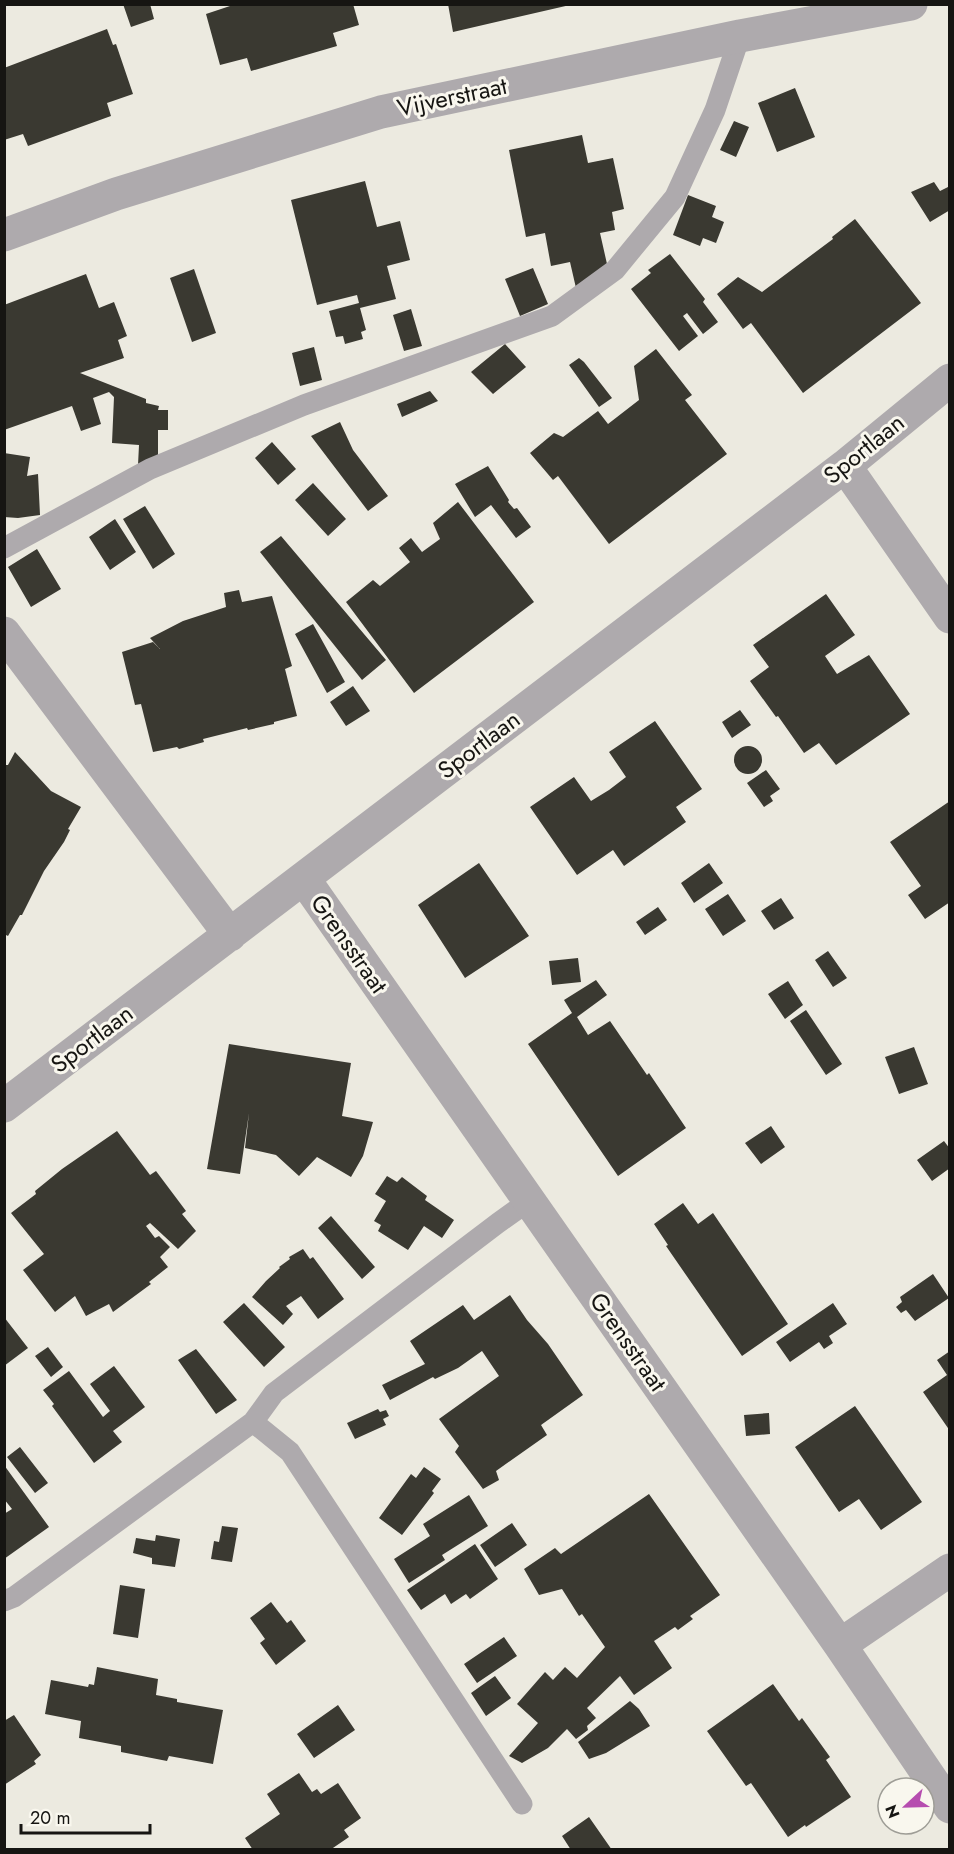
<svg xmlns="http://www.w3.org/2000/svg" width="954" height="1854" viewBox="0 0 954 1854" font-family="Jost,sans-serif">
<style>
.building{fill:#3a3931}
.lines{fill:none;stroke-linecap:round;stroke-linejoin:round}
.lane{stroke:#aeaaad;stroke-width:21}
.street{stroke:#aeaaad;stroke-width:33}
.labels{text-anchor:middle;stroke-width:6;stroke-linejoin:round;paint-order:stroke}
.street-label{font-size:24px;fill:#161512;stroke:#f9f7ee}
</style>
<rect width="100%" height="100%" fill="#eceae0"/>
<path class="building" d="M123 4H150L154 19 131 27Z
M230 4H353L359 25 333 33 337 46 251 71 247 58 220 65 206 14 230 6Z
M448 4H570V5L453 32Z
M107 29 113 45 116 44 133 94 107 103 111 116 28 146 23 134 4 140V68Z
M795 88 815 137 777 152 758 103Z
M734 121 749 127 736 157 720 150Z
M582 135 588 163 613 158 624 209 612 212 615 230 600 233 607 264 576 288 570 262 551 266 545 233 526 237 509 150Z
M365 181 377 227 400 221 410 260 387 266 396 299 360 308 366 330 361 332 363 339 345 344 343 336 336 337 329 311 359 303 357 295 317 305 291 200Z
M934 182 940 191 950 186V210L930 222 911 192Z
M688 195 716 206 712 217 724 222 716 243 703 238 700 246 673 235Z
M855 219 921 303 803 393 751 323 743 329 717 294 738 277 762 292 833 239 832 237Z
M670 254 705 299 703 302 718 322 703 334 687 313 683 316 698 336 679 351 631 289 651 273 648 270Z
M533 268 548 304 520 316 505 279Z
M194 269 216 333 192 342 170 278Z
M86 274 99 308 114 302 127 336 118 340 124 358 80 373 146 399V403L159 406 158 410H168V430H158V457L138 465 139 445 112 443 114 397 109 392 93 398 101 424 81 431 72 406 4 430V305Z
M411 309 422 346 404 351 393 315Z
M505 344 526 367 493 394 471 372Z
M314 347 322 380 300 386 292 353Z
M656 349 692 395 685 400 727 454 609 544 558 476 553 480 530 453 554 433 563 437 598 411 608 424 639 400 634 366Z
M579 358 584 362 612 398 599 407 569 365Z
M430 391 438 401 402 417 397 404Z
M340 422 353 450 388 496 368 511 311 436Z
M272 442 296 469 278 485 255 458Z
M4 453 30 457 27 476 38 474 40 515 18 518 4 517Z
M488 466 509 500 508 502 514 509 517 508 531 527 516 538 491 505 475 517 455 484Z
M313 483 346 519 328 536 295 500Z
M458 502 534 602 414 693 346 602 373 580 380 586 410 562 399 548 411 538 422 552 440 539 433 523Z
M145 506 175 554 153 569 123 519Z
M115 519 136 552 110 570 89 537Z
M281 536 386 660 362 680 260 552Z
M37 549 61 589 31 607 8 567Z
M239 590 242 602 272 596 292 666 285 669 297 716 274 722V724L248 730 247 728 203 739 204 742 179 749 177 747 153 752 141 704 135 705 122 652 153 642 160 649 150 638 183 621 226 607 224 593Z
M826 594 855 635 825 656 837 674 869 655 910 714 836 765 819 743 804 753 778 716 776 717 750 681 769 667 753 645Z
M313 624 345 682 327 693 295 634Z
M353 686 370 711 346 726 330 702Z
M740 710 751 725 732 738 722 722Z
M655 721 702 789 676 807 686 822 624 866 613 850 577 875 530 807 574 777 591 801 609 790 626 777 609 752Z
M734 760a14 14 0 1 1 28 0a14 14 0 1 1-28 0Z
M15 752 51 791 81 807 68 829 70 830 64 842 44 871 22 915H20L8 936 4 934V767L6 765H8Z
M766 770 780 789 770 796 773 801 764 807 747 783Z
M950 801V902L925 919 908 895 921 886 890 842Z
M479 863 529 936 465 978 418 905Z
M709 863 723 883 694 903 681 883Z
M728 894 746 921 723 936 705 909Z
M781 898 794 918 774 930 761 911Z
M658 907 667 920 645 935 636 922Z
M828 951 847 978 833 987 815 960Z
M578 958 581 982 552 985 549 961Z
M596 980 607 995 577 1017 588 1035 610 1021 647 1075 649 1073 686 1128 618 1176 528 1044 572 1013 564 1000Z
M788 981 803 1005 785 1019 768 994Z
M806 1010 842 1064 826 1075 790 1021Z
M229 1044 351 1063 342 1116 373 1122 363 1156 351 1177 317 1157 299 1176 276 1155 245 1148 249 1113 240 1174 207 1169Z
M914 1047 928 1084 899 1094 885 1057Z
M771 1126 785 1147 761 1164 745 1143Z
M117 1131 150 1175 156 1171 186 1211 182 1214 196 1231 178 1249 150 1223 146 1226 155 1238 159 1236 170 1247 160 1257 168 1267 149 1282 151 1284 113 1312 109 1304 86 1316 75 1296 55 1312 23 1270 44 1254 11 1213 36 1194 35 1191 62 1169Z
M944 1141 950 1149V1168L932 1181 917 1160Z
M387 1176 397 1182 402 1177 427 1196 425 1200 454 1220 442 1238 424 1226 408 1250 378 1231 381 1225 374 1221 386 1201 375 1194Z
M683 1203 698 1224 713 1213 788 1324 742 1356 666 1246 668 1245 654 1224Z
M331 1216 375 1267 362 1279 318 1228Z
M303 1249 310 1259 313 1257 344 1299 318 1319 301 1296 286 1306 293 1314 283 1325 252 1297 266 1281 280 1268 279 1267 290 1259 289 1257Z
M933 1274 949 1298 915 1321 906 1310 901 1313 896 1307 902 1302 900 1297Z
M510 1295 527 1320 548 1344 583 1395 541 1425 547 1435 496 1471 499 1480 483 1489 455 1452 459 1446 439 1419 499 1376 482 1351 458 1368 435 1379 433 1377 390 1400 382 1385 425 1364 410 1341 463 1305 474 1320Z
M244 1303 285 1347 264 1367 223 1322Z
M833 1303 847 1324 829 1336 833 1343 824 1349 819 1342 790 1362 776 1342Z
M4 1317 28 1348 4 1366Z
M48 1347 63 1367 51 1377 35 1356Z
M196 1349 237 1400 216 1414 178 1360Z
M950 1351V1431L923 1392 947 1375 937 1360Z
M114 1366 145 1407 113 1431 122 1442 94 1463 52 1406 54 1404 43 1390 69 1371 103 1417 110 1411 90 1384Z
M855 1406 922 1502 881 1530 859 1499 839 1512 795 1447Z
M378 1409 380 1412 386 1410 389 1416 383 1419 386 1425 355 1439 347 1423Z
M769 1413 770 1434 746 1436 744 1415Z
M20 1447 48 1483 35 1493 7 1457Z
M4 1465 49 1527 4 1559V1514L12 1509 4 1499Z
M424 1467 441 1479 432 1491 434 1493 402 1535 379 1518 411 1474 416 1478Z
M649 1494 720 1595 690 1616 693 1619 678 1630 675 1627 654 1641 672 1668 634 1695 620 1676 587 1708 596 1718 587 1726 588 1730 576 1739 567 1729 548 1748 522 1763 509 1756 538 1723 517 1704 545 1672 553 1680 565 1667 577 1678 605 1647 582 1614 579 1616 562 1589 539 1595 524 1569 555 1548 561 1554Z
M469 1495 488 1526 442 1555 445 1560 409 1583 394 1559 430 1536 423 1524Z
M512 1523 527 1545 495 1567 480 1545Z
M222 1526 238 1528 232 1562 211 1559 214 1541 219 1542Z
M156 1535 180 1539 175 1567 152 1564V1558L133 1553 136 1538 155 1541Z
M475 1544 498 1579 470 1599 466 1594 451 1604 445 1594 421 1610 407 1590Z
M120 1585 145 1589 138 1638 113 1634Z
M271 1602 287 1623 291 1620 306 1641 276 1665 260 1643 265 1639 250 1618Z
M504 1637 517 1656 477 1683 464 1664Z
M97 1667 158 1679 156 1695 177 1699V1702L223 1710 213 1764 169 1756 167 1761 121 1752V1746L79 1738 81 1721 45 1714 51 1680 88 1687 89 1684 94 1685Z
M495 1676 511 1698 486 1716 471 1693Z
M773 1684 799 1721 802 1718 830 1757 826 1760 851 1797 806 1827 805 1825 788 1837 751 1783 746 1786 707 1731Z
M630 1701 639 1709 650 1726 606 1753 589 1759 578 1742Z
M338 1705 355 1730 314 1758 297 1734Z
M14 1715 41 1755 34 1761 36 1764 4 1785V1721Z
M299 1773 312 1792 317 1789 321 1794 338 1783 361 1818 344 1830 349 1837 330 1850H253L245 1838 280 1814 267 1794Z
M589 1817 612 1850H571L562 1836Z"/>
<g class="lines">
<path class="lane" d="M4 548 150 469 304 405 552 316 615 270 675 197 715 110 740 36
M253 1422 290 1452 522 1804
M4 1601 14 1597 253 1422 274 1393 498 1223 529 1201"/>
<path class="street" d="M4 235 116 194 381 112 740 36 911 4
M845 466 950 617
M4 633 230 935
M304 879 840 1645 950 1807
M4 1106 845 466 950 380
M840 1645 950 1570"/>
</g>
<g class="labels">
<g class="street-label">
<text transform="translate(452 97) rotate(-12)" y="8">Vijverstraat</text>
<text transform="translate(864 449) rotate(-39)" y="8">Sportlaan</text>
<text transform="translate(479 745) rotate(-37)" y="8">Sportlaan</text>
<text transform="translate(349 944) rotate(55)" y="8">Grensstraat</text>
<text transform="translate(92 1039) rotate(-37)" y="8">Sportlaan</text>
<text transform="translate(628 1342) rotate(55)" y="8">Grensstraat</text>
</g>
</g>
<rect width="954" height="1854" fill="none" stroke="#161512" stroke-width="12"/>
<g transform="translate(906 1806) rotate(248)"><circle r="28" fill="#f9f7ee" stroke="#9e9d96" stroke-width="1.5"/>
<path d="M0-4.5L10 22L0 15L-10 22Z" fill="#b64daf"/>
<text y="-9" font-size="16" font-weight="bold" text-anchor="middle" fill="#161512">N</text>
</g>
<path d="M21 1824v9h129v-9" fill="none" stroke="#161512" stroke-width="3"/>
<text x="30" y="1824" font-size="18" fill="#161512" stroke="#f9f7ee" stroke-width="4.5" paint-order="stroke">20 m</text>
</svg>
